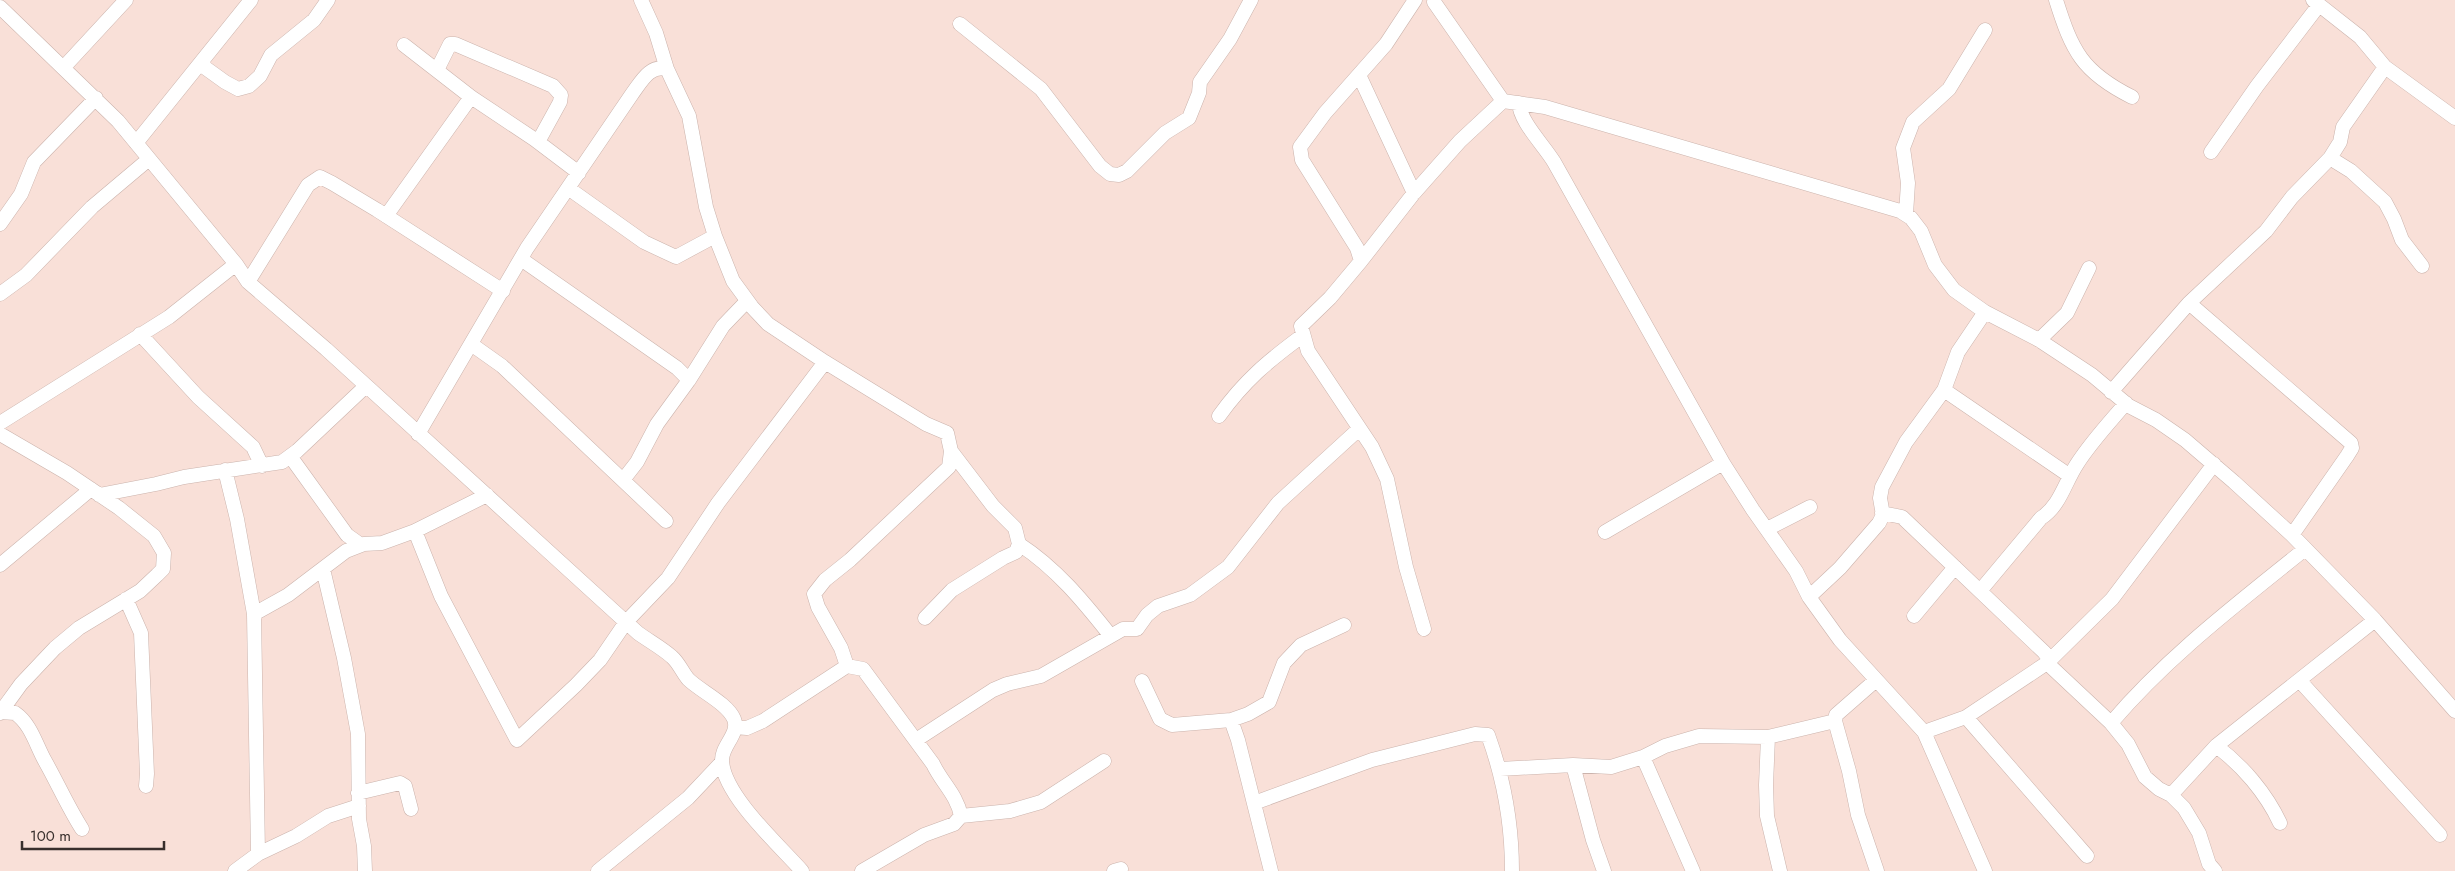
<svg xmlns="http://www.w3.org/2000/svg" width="2455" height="871" viewBox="0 0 2455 871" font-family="Jost,sans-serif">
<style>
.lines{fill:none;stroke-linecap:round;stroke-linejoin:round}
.minor-casing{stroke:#cbb3ac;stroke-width:15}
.minor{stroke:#fff;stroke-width:14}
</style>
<rect width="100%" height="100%" fill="#f9e0d8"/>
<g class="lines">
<g class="minor-casing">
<path id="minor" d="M641 0 656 33 667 69
M2056 0C2072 51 2082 72 2132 97
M2313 0 2360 37 2385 67 2455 118
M1434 2 1503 101
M0 7 118 121 236 264 248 282 326 349 638 633C649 641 662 648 672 657 679 663 682 672 688 679 700 691 727 703 734 719 740 734 721 746 722 761 724 796 780 846 802 871
M960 24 1041 89 1100 166 1110 174 1119 175 1127 171 1165 133 1189 118 1199 93 1200 82 1230 39 1251 0
M404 45 471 97 534 139 579 173
M200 64 225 82 238 89 249 86 260 76 271 55 314 20 328 0
M64 67 126 0
M2385 67 2343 127 2340 142 2330 158 2351 171 2385 202 2394 219 2402 240 2422 266
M437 70 450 44H455L553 86 561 95 560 102 538 142
M1359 75 1414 193
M1519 103C1520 122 1543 144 1554 162L1723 463 1753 510 1796 571 1809 597 1840 640 1924 732 1966 717 2047 663 2112 599 2214 464
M136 143 251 0
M2211 152 2257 86 2319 5
M568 188 644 242 676 257 715 236
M1906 214 1908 183 1903 148 1913 122 1949 89 1985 30
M386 216 471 97
M0 224 21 194 34 162 96 98
M521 259 677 368 689 380 723 326 747 301
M1361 261 1357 248 1302 160 1300 147 1325 113 1386 44 1415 0
M248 282 308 185 320 177 332 183 377 210 503 291
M0 294 26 275 92 207 149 159
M2189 303 2351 443 2352 448 2347 456 2292 535
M140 334 198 397 253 447 262 466
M2039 340 2067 313 2089 268
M471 344 502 366 666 521
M1944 390 2070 476
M2111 392 2189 303 2266 231 2292 197 2330 158
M1219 416C1244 381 1268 361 1302 336
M0 423 169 317 236 264
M0 434 67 473 119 508 154 536 164 553 163 569 157 575 140 591 79 628 55 648 21 684 0 713
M418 434 527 248 632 94C641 82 650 64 667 69L689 116 706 207 715 236 733 281 752 307 768 324 825 362 926 424 947 433 951 451 949 467 850 560 825 580 814 594 818 607 841 648 847 666
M290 456 347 535 361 545
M225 470 237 519 254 614 258 854 235 871
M623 480 637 462 657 424 689 380
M99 495 156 484 184 477 282 462 297 451 366 386
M1882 513 1902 517 2044 652 2050 660
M1767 529 1810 507
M415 531 441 596 517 740 576 685 600 660 626 622 668 578 718 503 825 362
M1605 532 1723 463
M1019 544C1056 568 1083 601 1110 635
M0 565 91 489
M323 569 344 658 358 734 359 819 364 846 365 871
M1980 591 2041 518C2060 506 2065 482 2077 464 2091 442 2109 423 2126 403
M1809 597 1840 568 1879 523 1883 515 1880 498 1882 487 1906 442 1944 390 1958 352 1985 312
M126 599 141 633 147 774 146 786
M254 614 288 595 346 551 364 544 382 543 415 531 487 495
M1914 616 1955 567
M925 618 952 590 1003 558 1016 552 1019 544 1015 528 993 506 951 451
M1424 629 1406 567 1387 479 1372 447 1308 351 1301 326 1330 298 1361 261 1414 193 1460 141 1503 101 1545 107 1900 211 1911 218 1921 231 1935 265 1954 290 1985 312 2039 340 2092 375 2129 406 2156 420 2185 440 2234 482 2292 535 2375 620 2455 711
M2047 663 2111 723 2128 744 2145 777 2159 789 2171 795 2184 808 2199 833 2209 864 2215 871
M1876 680 1836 715 1835 721 1849 771 1858 815 1877 871
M2299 680 2440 835
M1142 681 1160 719 1172 725 1231 720 1238 740 1271 871
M1 712 15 713C31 724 36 745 45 761 58 784 68 807 82 829
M1966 717 2087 856
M1231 720 1248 714 1269 702 1284 663 1301 645 1344 625
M2111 723C2168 656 2237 604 2305 549
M735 727 747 728 763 721 847 666 863 669 933 764C942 783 957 795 961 816L954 824 924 835 862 871
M1924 732 1985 871
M1768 737 1766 785 1767 816 1780 871
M916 740 993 690 1007 684 1041 676 1123 629H1137L1147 615 1158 606 1190 595 1228 567 1278 503 1359 429
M2216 746C2242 765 2266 793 2280 823
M1643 757 1693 871
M1573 765 1593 840 1604 871
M1500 769 1573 765 1611 767 1643 757 1665 746 1699 736 1768 737 1835 721
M358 793 400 783 405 786 411 809
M2171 795 2216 746 2375 620
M1254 803 1372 760 1475 734 1488 735C1504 779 1512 824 1512 871
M961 816 1010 811 1041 802 1104 761
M258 854 296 836 328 816 359 806
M598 871 688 798 722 762
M1114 871 1121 869"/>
</g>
<use href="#minor" class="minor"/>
</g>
<path d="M22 841v8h142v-8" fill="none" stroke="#382f2c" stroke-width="2.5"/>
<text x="30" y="841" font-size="15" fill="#382f2c" stroke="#f9e0d8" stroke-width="4" paint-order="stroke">100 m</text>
</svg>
